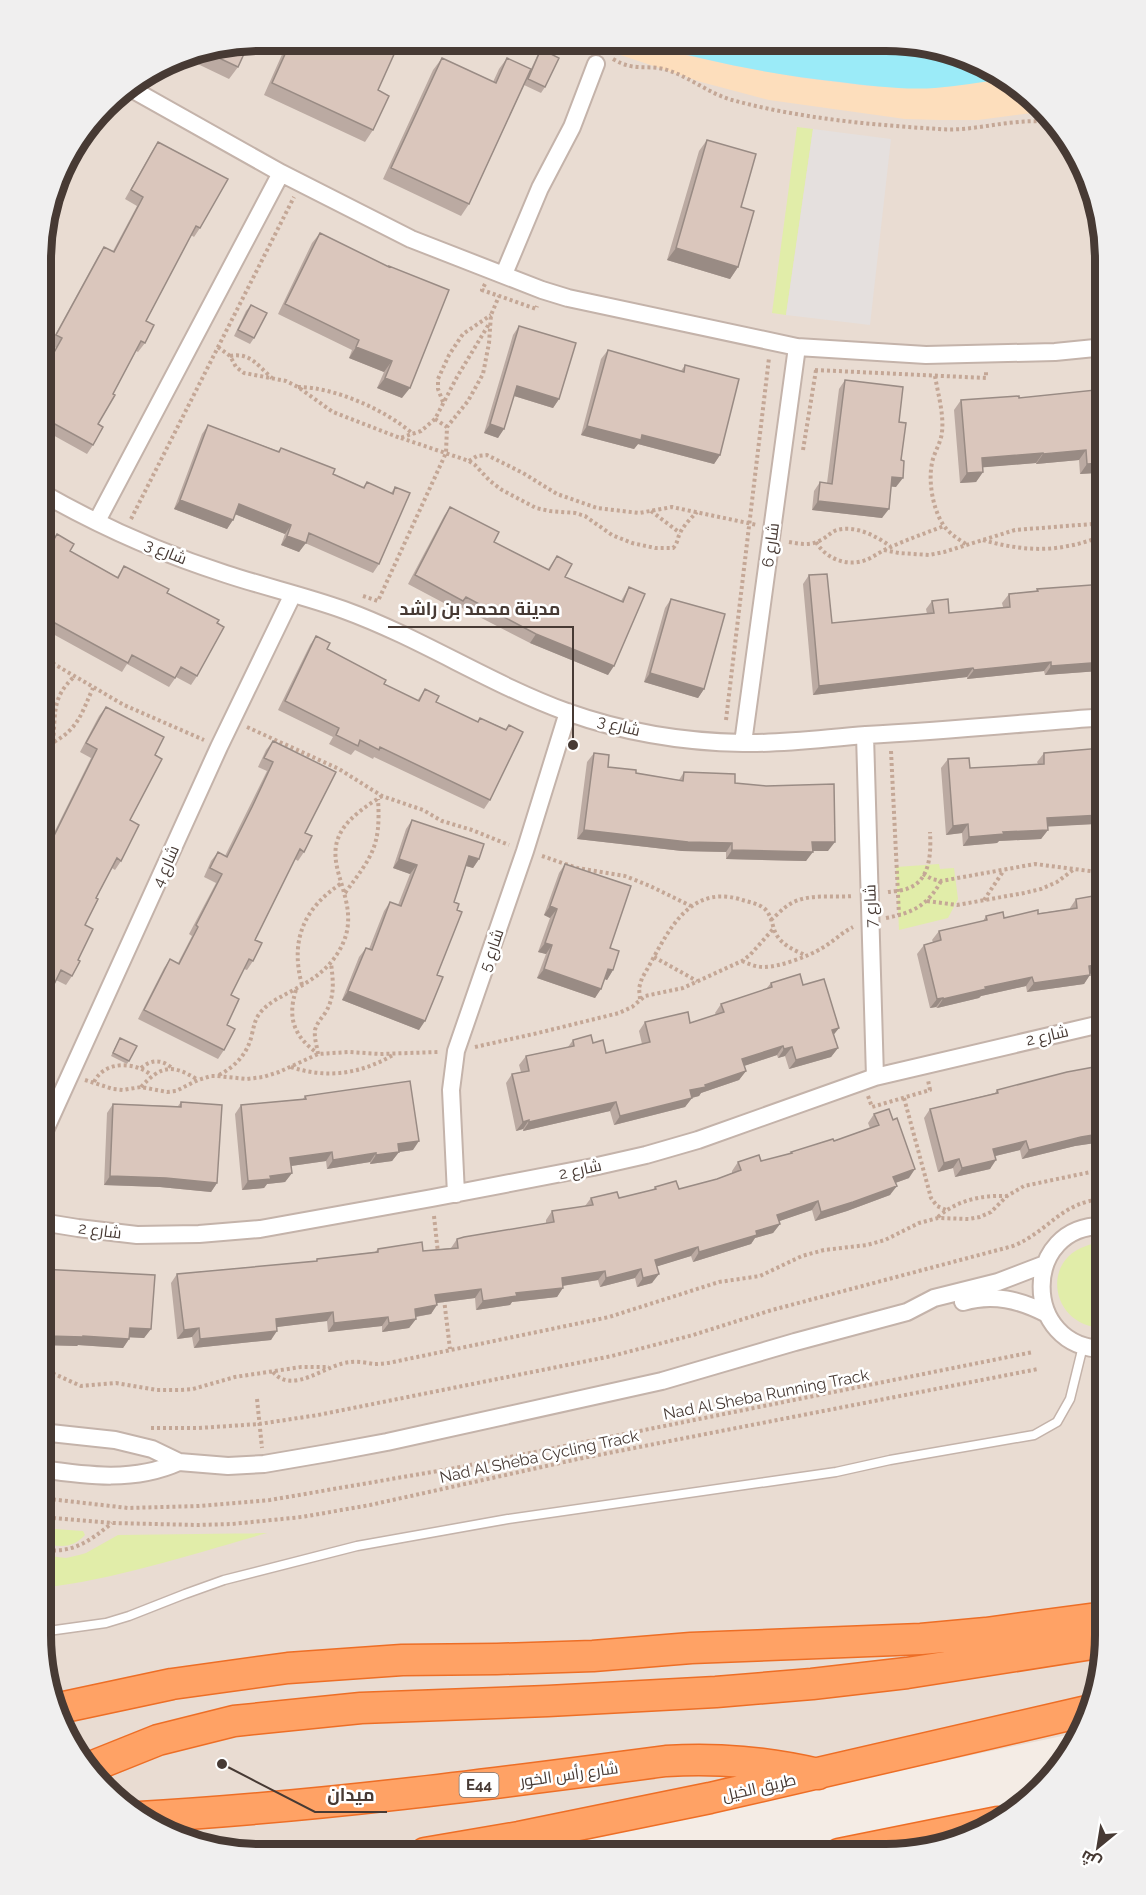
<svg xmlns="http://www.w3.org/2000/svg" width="1146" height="1895" viewBox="0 0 1146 1895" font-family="Raleway,Cairo,sans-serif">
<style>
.residential{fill:#e9dcd2}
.green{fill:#e1eda9}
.sand{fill:#fddebc}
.parking{fill:#e5e0de}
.water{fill:#9bebf8}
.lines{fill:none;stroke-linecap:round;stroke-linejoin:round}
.lane-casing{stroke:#c4b3aa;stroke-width:11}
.street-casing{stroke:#c4b3aa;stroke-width:20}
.highway-casing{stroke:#ed6e26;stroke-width:33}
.path{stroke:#c4a796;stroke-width:4;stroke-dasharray:3 3;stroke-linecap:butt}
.lane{stroke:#fff;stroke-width:8}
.street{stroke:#fff;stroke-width:16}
.highway{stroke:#ffa265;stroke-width:30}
.wall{fill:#bbaaa2}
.shaded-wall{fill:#998b84}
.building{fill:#dac6bc;stroke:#998b84;stroke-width:1.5}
.labels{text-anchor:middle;stroke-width:5;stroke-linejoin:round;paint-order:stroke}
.shield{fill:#fff;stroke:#7e7571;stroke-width:1.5}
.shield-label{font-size:15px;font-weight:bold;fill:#473a34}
.street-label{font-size:16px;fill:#473a34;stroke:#fff}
.rim{fill:none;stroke:#473a34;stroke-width:8}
.leader{fill:none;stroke:#473a34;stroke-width:2}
.callout-dot{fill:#473a34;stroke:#fff;stroke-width:2}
.callout-label{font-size:18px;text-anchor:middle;font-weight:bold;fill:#473a34;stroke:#fff;stroke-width:5;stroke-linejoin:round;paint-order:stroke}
</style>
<rect width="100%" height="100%" fill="#f4ece5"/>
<path class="residential" d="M260 41 915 42 1020 86 1089 176 1105 260V1650L1089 1719 1081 1732 864 1778 519 1845 467 1853H232L176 1838 126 1809 57 1719 41 1635 42 232 63 163 115 95 176 57Z"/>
<path class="green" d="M797 127 813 129 786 315 772 313Z
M939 864 940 869 954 868 958 899 948 918 899 930 896 867Z
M1100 1243 1105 1244V1328C1051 1328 1040 1261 1086 1246 1090 1244 1095 1244 1100 1243Z
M41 1528 83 1531 85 1535C72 1549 58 1548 41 1541Z
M267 1533C193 1554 117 1579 41 1588V1555L66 1558 79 1555 86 1553 118 1535Z"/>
<path class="sand" d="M579 41 639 42 680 54 736 66 803 78 868 86 934 88 1003 79 1020 86 1040 112 978 120H940L905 119 769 100 701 82Z"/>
<path class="parking" d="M813 129 891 139 870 325 786 315Z"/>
<path class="water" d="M639 42H915L1003 79C981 82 958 86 935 88 904 90 871 86 840 82 772 75 705 61 639 42Z"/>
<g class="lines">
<g class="lane-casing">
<path id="lane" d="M41 1632 106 1623 129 1616 185 1594 224 1580 357 1546 508 1519 836 1472 890 1460 1034 1435 1057 1422 1070 1399 1083 1346"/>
</g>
<g class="street-casing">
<path id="street" d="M128 87 281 173 411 239 542 290 568 298 797 347 926 355 1055 352 1105 347
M504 274 540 188 572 127 596 64
M42 493C100 526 163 554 226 574 265 587 305 596 344 610 421 638 490 684 567 712 623 732 684 742 743 743 784 744 825 738 866 735 946 731 1025 723 1105 717
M97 521 281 173
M865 735 875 1077
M743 743 797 347
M41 1139 219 747 293 594
M456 1194 451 1090 456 1051 525 851 568 712
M41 1222 78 1228 137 1235 199 1234 260 1229 432 1198 593 1167 646 1155 698 1140 875 1077 1105 1023
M963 1302C993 1293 1020 1300 1047 1314
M1105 1349C1020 1349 1021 1223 1105 1226
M41 1432 115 1440 152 1449 179 1462 228 1466 264 1464 328 1453 387 1442 662 1381 795 1342 907 1312 934 1298 998 1282 1045 1264
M41 1469C88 1476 135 1482 179 1462"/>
</g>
<g class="highway-casing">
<path id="highway" d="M55 1709 172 1684 288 1668 402 1660 497 1659 593 1656 691 1648 921 1639 986 1633 1105 1617
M93 1766 158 1740 234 1721 361 1708 548 1701 716 1692 812 1684 907 1673 1105 1642
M140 1817C316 1807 491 1784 666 1761 720 1758 765 1762 818 1774
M425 1853 519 1837 710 1798 1091 1710
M839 1854 998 1822"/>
</g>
<path class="path" d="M558 41 590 48
M613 59C636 73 649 63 670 71 691 78 710 94 732 100 798 118 870 125 939 129 975 132 1010 118 1047 122
M485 284 482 290 536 309 537 306
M218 347 230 356 236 367 244 373 286 381 298 387 333 412 400 438 421 431 435 419 457 377 489 324
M230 356C250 352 258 366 272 378
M815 370 986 378V371
M935 376C938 394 944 414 942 432 941 443 934 452 932 463 928 482 933 510 944 526 950 534 958 539 966 544
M298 387C334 387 386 410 413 434
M443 402 438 389V379L449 355 463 334 491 315
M435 419 447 427
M401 438 469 461 475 465 490 481 502 490 536 508 550 511 575 513 585 516 612 535 632 543 655 548H673C678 543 677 539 680 533 684 525 691 518 697 512
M803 450 816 370
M469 461 477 456 487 455 523 473 557 494 597 508 639 513 672 507 757 525
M651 511 680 533
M131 519 294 197
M983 540C1011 548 1039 552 1068 546 1081 544 1093 539 1105 536
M789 542C800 544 811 546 821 540 827 537 831 532 837 530 856 525 876 536 890 546
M816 542C826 559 847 567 866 560 874 557 882 550 891 547 908 539 926 533 944 526
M884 550 899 553 929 555 944 552 1015 530 1105 523
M363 596 378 601 446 453 447 427 468 401 483 374 489 343 491 315 499 296
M42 657 124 705 204 740
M726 720 769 358
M247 727 339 769 382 796 423 810 442 821 472 830 509 845
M54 742C79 728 82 712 93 688
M42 745 53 737
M891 751 899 915
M42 788C49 774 52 758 53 742 56 714 51 698 74 677
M542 856 577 868 625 876 650 886 691 906
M1092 871 1105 865
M923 874 932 879 941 881 1035 864 1105 873
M888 892C895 891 904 891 911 887 931 878 931 850 930 832
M345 893C372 856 381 847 378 799
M984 900 1004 870
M927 901 957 905 1024 893 1041 889 1057 882 1073 870
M886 918C913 913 928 905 941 881
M771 920C777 915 783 908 790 904 808 893 833 898 853 896
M654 957 697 981
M742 961C749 964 756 967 764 967 780 967 809 956 822 948 833 942 841 933 853 927
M302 985C290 941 303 908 342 883
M296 990C287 1018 294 1036 317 1053
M640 999 639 988 642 978C665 940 684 884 739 899 748 902 758 903 765 909 772 916 772 926 776 934 782 945 794 950 805 955
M475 1047 538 1033 619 1013 632 1007 645 996 683 988 742 961 750 955 774 928
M318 1054C317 1046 314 1038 315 1030 317 1022 323 1017 327 1010 335 994 333 980 331 963
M291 1067C327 1079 360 1074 393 1055
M141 1068C152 1059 162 1059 173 1069
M219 1075C236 1066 248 1053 252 1034 254 1026 255 1019 260 1013 267 1004 277 999 286 994 307 983 326 973 339 951 367 904 320 869 341 832 349 817 368 805 382 796
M85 1080 113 1089 123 1090 141 1087 167 1092 176 1091 198 1080 211 1076H217L247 1079 263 1077 279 1072 318 1054 349 1052 380 1054 438 1052
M94 1082C104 1061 134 1061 151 1075
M141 1087C161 1065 173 1064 198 1080
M868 1096 872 1107 930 1090 928 1080
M904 1098 931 1198 937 1206 946 1210
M434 1216 438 1253
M938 1217C957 1200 982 1195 1007 1196
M444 1299 450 1349
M41 1370 52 1373 81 1386 116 1383 157 1390H180L193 1389 235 1377 301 1367H329
M273 1372C293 1396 327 1363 351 1362 359 1361 367 1363 374 1364 382 1364 390 1363 398 1361L609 1317 719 1282 760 1276 802 1256 824 1250 867 1245 885 1240 919 1223 938 1218 969 1219 980 1217 991 1212 1007 1196 1024 1186 1105 1169
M257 1399 262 1448
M151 1428H199L259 1424 318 1415 612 1356 693 1335 772 1310 1013 1246C1050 1231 1061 1201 1105 1199
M41 1498 128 1508 199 1506 270 1500 455 1468 1033 1352
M41 1517 112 1523 198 1525 232 1524 302 1517 370 1505 578 1459 1038 1369
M41 1549C71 1555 90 1541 112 1523"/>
<use href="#lane" class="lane"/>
<use href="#street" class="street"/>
<use href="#highway" class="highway"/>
</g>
<path class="wall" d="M288 41H400L378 90 373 130 365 142 264 95Z
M249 43 238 67 229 79 181 56Z
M541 49 545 87 541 93 524 85 469 204 461 216 383 179 433 70 442 58 493 82 499 69 507 58 531 69 537 56Z
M707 140 741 207 738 267 730 279 667 260 699 151Z
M158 142 200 228 194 237 191 235 146 321 145 343 138 352 136 351 113 394 98 424 93 445 87 454 42 429V372L56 348 50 344 98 256 104 247 113 251 137 206 125 199 152 151Z
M320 233 388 267 402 398 377 388 384 372 349 358 352 350 278 314 312 243Z
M251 305 254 338 250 344 234 336 246 311Z
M519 326 559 399 553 408 514 396 498 438 484 433 513 335Z
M608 350 681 371 685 365 720 455 714 464 638 444 634 449 581 435 601 359Z
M845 380 899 422 896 487 891 486 882 518 812 510 814 491 820 482 827 483 839 389Z
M1105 389V454L1102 455 1096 473 1080 474 1079 460 1036 464V463L983 467V472L976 482 960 483 954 410 961 400 1019 398Z
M208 425 278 451 281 448 333 474 363 487 367 482 391 493 395 487 379 564 373 573 305 543 299 552 281 545 285 534 235 514 227 529 174 509 202 434Z
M450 507 494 542 548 569 557 556 565 577 621 601 629 587 608 675 530 643 460 607 457 610 408 584 444 516Z
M57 534 70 551 117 577 124 566 217 623 197 676 191 685 176 677 169 687 127 664 122 672 42 628V559Z
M809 575 832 623 927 614 926 609 932 601 949 613 1003 607 1002 603 1009 594 1036 591 1037 589 1101 668 1099 671 1045 675 1044 671 967 679V677L813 695 803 584Z
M671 599 704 689 698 698 644 682 665 608Z
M316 636 327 649 384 684 417 701 425 689 436 702 477 722 480 718 506 729 509 725 490 800 484 809 374 757 373 759 355 750 351 755 329 744 333 737 278 710 310 645Z
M106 707 155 755 130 820 121 861 115 870 112 868 96 898 85 925 78 960 72 976 66 985 56 980 41 1011 42 857 91 758 80 752 99 716Z
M273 741 305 833 304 852 298 861 295 859 255 940 253 961 247 970 244 969 231 995 224 1050 218 1059 138 1019 164 968 170 959 178 963 192 936 189 934 216 883 204 877 211 861 218 852 225 856 267 771 258 767 266 750Z
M1102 748 1105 833H1096L1095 824 1048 826V830L1041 839 999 841 997 843 963 846 962 833 946 835 941 768 948 759 970 768 1038 764 1037 762 1044 753Z
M594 753 608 767 636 773 679 780 684 772 735 783 828 851H812L806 861 726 859V852L682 851 577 839 587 762Z
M412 820 479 859 473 868 466 866 454 902 437 975 419 1030 342 1000 359 957 366 948 369 949 384 911 390 902 398 905 410 874 393 868 406 829Z
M565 864 610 948 613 970 607 980 605 979 595 998 537 978 546 954 538 952 550 918 544 915 559 873Z
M1105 894V971L1090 974 1084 984 1027 992 1026 986 981 996 979 998 937 1008 936 1007 930 1008 917 954 924 945 933 942 932 940 939 931 983 921 986 916 1004 918 1070 909V908L1076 899Z
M771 983 803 985 834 1035 838 1048 831 1057 789 1069 785 1056 778 1058 777 1055 744 1066 746 1071 739 1080 701 1093 699 1096 692 1098 685 1107 614 1125 610 1111 523 1131V1129L516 1131 506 1083 512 1074 521 1072 519 1065 526 1056 568 1047 573 1040 593 1043 606 1053 642 1044 639 1031 645 1022 690 1023 716 1015 715 1013 721 1004 766 989Z
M120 1038 129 1061 127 1064 111 1056Z
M997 1090 1102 1142 1075 1146 1022 1159 1020 1150 995 1156 990 1169 955 1177 953 1168 938 1172 924 1118 930 1109 995 1093Z
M305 1096 413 1150 399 1152 392 1161 370 1164V1162L327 1169 326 1161 291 1166 292 1173 285 1182 267 1184 264 1188 242 1190 235 1114 241 1105 303 1099Z
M181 1102 217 1183 211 1192 160 1187 104 1185 107 1113 113 1104 178 1106Z
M874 1114 909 1178 895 1183 890 1195 847 1211 815 1221 812 1210 779 1221 780 1224 773 1233 755 1238 751 1244 693 1262 691 1256 657 1266 652 1283 637 1287 635 1278 600 1287 598 1280 563 1286 557 1297 512 1302 510 1305 476 1310 475 1298 437 1303 431 1314 416 1317V1319L409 1328 382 1332V1326L328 1332 327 1321 276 1327 271 1340 194 1348 192 1337 177 1339 171 1283 177 1274 316 1261 317 1259 375 1252 378 1249 423 1251 451 1248 457 1239 546 1224V1220L552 1211 585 1206 591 1198H619L653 1190 655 1187 679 1189 717 1179 732 1173V1171L738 1162 761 1161 790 1154 791 1152 834 1141 870 1128 868 1123Z
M41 1269 151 1329 144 1338 129 1337V1339L123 1348 78 1345 77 1346 42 1345V1332H41Z"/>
<path class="shaded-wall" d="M676 248 738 267 730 279 667 260Z
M356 347 392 361 384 372 349 358Z
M385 378 410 388 402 398 377 388Z
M517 386 559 399 553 408 511 395Z
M490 424 504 429 498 438 484 433Z
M587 426 642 435 720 455 714 464 638 444 634 449 581 435Z
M1105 446V454L1094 457 1101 447Z
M1086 450 1079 460 1036 464 1043 454Z
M1043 453 1036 463 975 468 982 458Z
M1103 463 1096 473 1080 474 1087 464Z
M983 472 976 482 960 483 967 473Z
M892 477 903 478 896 487 886 486Z
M180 500 233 520 227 529 174 509Z
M818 501 889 509 882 518 812 510Z
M239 504 291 525 285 534 232 513Z
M287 536 306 543 299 552 281 545Z
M536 634 614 666 608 675 530 643Z
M1105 659V667L1101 668 1099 671 1045 675 1051 666Z
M1051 662 1044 671 967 679 974 670Z
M973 668 967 677 813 695 819 686Z
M650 673 704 689 698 698 644 682Z
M1101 815 1095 824 1041 827 1047 818Z
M968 824 962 833 946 835 953 826Z
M1102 824H1105V833H1096Z
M584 830 732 843 726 852 682 851 577 839Z
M1048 830 1041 839 999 841 997 843 963 846 969 837 1003 832Z
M812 842H835L828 851H806Z
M732 850 813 852 806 861 726 859Z
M469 856 479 859 473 868 463 865Z
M399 859 417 865 410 874 393 868Z
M550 906 557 909 550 918 544 915Z
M545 943 552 945 546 954 538 952Z
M1105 963V971L1082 975 1089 966Z
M544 969 601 989 595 998 537 978Z
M608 969 613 970 607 980 602 978Z
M1090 975 1084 984 1027 992 1034 983Z
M1032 977 1026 986 981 996 979 998 937 1008 943 999 985 987Z
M348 991 425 1021 419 1030 342 1000Z
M943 998 936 1007 930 1008 937 999Z
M839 1028 832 1037V1030Z
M783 1046 777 1055 735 1069 742 1059Z
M792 1047 785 1056 778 1058 784 1049Z
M838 1048 831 1057 789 1069 796 1060Z
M746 1071 739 1080 701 1093 699 1096 683 1100 690 1090Z
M692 1098 685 1107 614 1125 620 1116Z
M616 1102 610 1111 523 1131 529 1122Z
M529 1120 523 1129 516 1131 523 1122Z
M1105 1133V1137L1102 1142 1075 1146 1022 1159 1029 1150 1081 1137Z
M419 1141 413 1150 391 1153 398 1144Z
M1026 1141 1020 1150 987 1158 993 1149Z
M332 1152 326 1161 284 1167 290 1158Z
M399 1152 392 1161 370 1164 376 1155Z
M376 1153 370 1162 327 1169 333 1160Z
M959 1159 953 1168 938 1172 944 1163Z
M996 1160 990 1169 955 1177 962 1168Z
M915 1169 909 1178 887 1186 893 1177Z
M292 1173 285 1182 267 1184 264 1188 242 1190 248 1181 270 1176Z
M110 1176 166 1178 217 1183 211 1192 160 1187 104 1185Z
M897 1186 890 1195 847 1211 815 1221 821 1212Z
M818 1201 812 1210 771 1224 777 1215Z
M780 1224 773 1233 755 1238 751 1244 693 1262 699 1252 756 1231Z
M698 1247 691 1256 649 1269 655 1260Z
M641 1269 635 1278 600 1287 606 1278Z
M605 1271 598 1280 555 1287 562 1278Z
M659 1274 652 1283 637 1287 643 1278Z
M563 1288 557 1297 512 1302 510 1305 476 1310 483 1301 516 1293Z
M481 1289 475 1298 429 1304 435 1295Z
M437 1305 431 1314 408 1318 415 1309Z
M333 1312 327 1321 269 1328 276 1319Z
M388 1317 382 1326 328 1332 334 1323Z
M416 1319 409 1328 382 1332 389 1323Z
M41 1322 49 1323 42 1332H41Z
M130 1328 151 1329 144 1338 123 1337Z
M199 1328 192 1337 177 1339 184 1330Z
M277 1331 271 1340 194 1348 200 1339Z
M48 1336H83L129 1339 123 1348 78 1345 77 1346 42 1345Z"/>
<path class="building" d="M291 41H400L378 90 389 96 373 130 272 83Z
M249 43 238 67 204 51Z
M541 49 559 58 545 87 528 79Z
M442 58 496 83 507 58 531 69 469 204 391 168Z
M707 140 756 154 741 207 754 211 738 267 676 248Z
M158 142 228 179 200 228 196 226 146 321 154 325 145 343 141 341 113 394 115 395 98 424 103 427 93 445 42 417V374L62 338 56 335 104 247 114 252 143 197 131 190Z
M320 233 389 267V266L449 290 410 388 385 378 392 361 356 347 359 340 285 304Z
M251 305 267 313 254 338 238 330Z
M519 326 576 343 559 399 517 386 504 429 490 424Z
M608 350 684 372 685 365 739 379 720 455 642 435 641 440 587 426Z
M845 380 903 387 899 422 906 423 901 460 904 461 903 478 892 477 889 509 818 501 820 482 832 484Z
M1105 389V446L1101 447 1103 463 1087 464 1086 450 1043 454V453L982 458 983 472 967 473 961 400 1019 396V398Z
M208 425 279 452 281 448 335 469 333 474 364 488 367 482 393 494 395 487 410 493 379 564 309 533 306 543 287 536 291 525 239 504 233 520 180 500Z
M450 507 499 532 494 542 549 570 557 556 572 564 565 577 623 602 629 587 645 594 614 666 536 634 466 597 463 601 415 575Z
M57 534 74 544 70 551 118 578 124 566 169 589 167 593 219 620 217 623 224 627 197 676 181 667 175 678 132 655 128 663 42 616V561Z
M827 574 832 623 934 613 932 601 948 599 949 613 1010 607 1009 594 1038 591 1037 589 1105 584V662L1051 666V662L974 670 973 668 819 686 809 575Z
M671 599 725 614 704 689 650 673Z
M316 636 330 643 327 649 386 680 384 684 419 701 425 689 439 696 436 702 478 722 480 718 506 730 509 725 523 732 490 800 380 747 379 750 360 740 358 746 336 735 339 728 285 701Z
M106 707 164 737 155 755 162 759 130 820 139 825 121 861 117 858 96 898 98 899 85 925 93 929 78 960 80 961 72 976 61 970 41 1011 42 869 47 858 44 856 97 749 86 743Z
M273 741 336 772 305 833 312 836 304 852 300 849 255 940 262 943 253 961 249 959 231 995 239 999 227 1025 235 1029 224 1050 144 1010 170 959 179 964 198 927 196 925 222 874 210 868 218 852 227 857 252 807 273 762 264 758Z
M1102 748 1103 759H1105V824H1102L1101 815 1047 818 1048 830 1003 832 1004 834 969 837 968 824 953 826 948 759 969 758 970 768 1044 764V753Z
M594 753 609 755 608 767 636 770V773L683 781 684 772 735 774V783L766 786 834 784 835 842H812L813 852 732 850V843L688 842 584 830Z
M412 820 484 844 479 859 469 856 454 902 459 904 457 910 462 912 437 975 443 977 425 1021 348 991 366 948 372 950 390 902 401 906 417 865 399 859Z
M565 864 631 886 610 948 619 951 613 970 608 969 601 989 544 969 552 945 545 943 557 909 550 906Z
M1105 894V963L1089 966 1090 975 1034 983 1032 977 985 987 986 989 943 999V998L937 999 924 945 941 940 939 931 987 920 986 916 1003 912 1004 918 1038 910V914L1077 908 1076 899Z
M800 974 803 985 824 979 839 1028 832 1030 838 1048 796 1060 792 1047 784 1049 783 1046 742 1059 746 1071 705 1085 706 1087 690 1090 692 1098 620 1116 616 1102 529 1122V1120L523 1122 512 1074 529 1071 526 1056 574 1046 573 1040 591 1035 593 1043 603 1040 606 1053 650 1042 645 1022 688 1012 690 1023 724 1012 721 1004 772 987 771 983Z
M120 1038 137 1046 129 1061 113 1053Z
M1105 1065V1133L1081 1137 1029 1150 1026 1141 993 1149 996 1160 962 1168 959 1159 944 1163 930 1109 998 1093 997 1090 1067 1072Z
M410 1081 419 1141 398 1144 399 1152 376 1155V1153L333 1160 332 1152 290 1158 292 1173 270 1176 271 1179 248 1181 241 1105 306 1099 305 1096Z
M181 1102 222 1105 217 1183 166 1178 110 1176 113 1104 181 1107Z
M889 1109 893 1120 897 1118 915 1169 893 1177 897 1186 853 1202 821 1212 818 1201 777 1215 780 1224 756 1231 757 1235 699 1252 698 1247 655 1260 659 1274 643 1278 641 1269 606 1278 605 1271 562 1278 563 1288 516 1293 517 1296 483 1301 481 1289 435 1295 437 1305 415 1309 416 1319 389 1323 388 1317 334 1323 333 1312 276 1319 277 1331 200 1339 199 1328 184 1330 177 1274 317 1261V1259L378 1252V1249L422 1242 423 1251 458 1248 457 1239 464 1237 554 1222 552 1211 593 1205 591 1198 617 1192 619 1198 656 1189 655 1187 676 1181 679 1189 717 1179 741 1170 738 1162 759 1155 761 1161 792 1153 791 1152 833 1139 834 1141 879 1125 874 1114Z
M41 1269 155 1275 151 1329 130 1328 129 1339 83 1336V1337L48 1336 49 1323 41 1322Z"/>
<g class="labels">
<rect class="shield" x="459.5" y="1773" width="39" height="24" rx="4.5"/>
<g class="shield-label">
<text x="479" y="1790">E44</text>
</g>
<g class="street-label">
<text transform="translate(770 545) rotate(-82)" y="6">شارع 6</text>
<text transform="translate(166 551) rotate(22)" y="6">شارع 3</text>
<text transform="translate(619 725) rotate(14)" y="6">شارع 3</text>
<text transform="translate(165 866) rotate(-66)" y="6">شارع 4</text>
<text transform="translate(870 906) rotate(-92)" y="6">شارع 7</text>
<text transform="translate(491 950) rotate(-71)" y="6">شارع 5</text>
<text transform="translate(1047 1035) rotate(-13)" y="6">شارع 2</text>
<text transform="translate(580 1169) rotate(-12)" y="6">شارع 2</text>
<text transform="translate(100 1230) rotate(7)" y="6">شارع 2</text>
<text transform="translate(766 1394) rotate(-11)" y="6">Nad Al Sheba Running Track</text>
<text transform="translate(539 1456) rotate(-12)" y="6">Nad Al Sheba Cycling Track</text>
<text transform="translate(569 1774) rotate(-8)" y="6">شارع رأس الخور</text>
<text transform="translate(759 1787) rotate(-13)" y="6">طريق الخيل</text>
</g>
</g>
<path d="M0 0H1146V1895H0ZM260 51H886A209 209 0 0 1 1095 260V1635A209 209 0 0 1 886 1844H260A209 209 0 0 1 51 1635V260A209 209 0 0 1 260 51Z" fill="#f0efef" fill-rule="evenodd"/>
<path class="rim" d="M260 51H886A209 209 0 0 1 1095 260V1635A209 209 0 0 1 886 1844H260A209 209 0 0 1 51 1635V260A209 209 0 0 1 260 51Z"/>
<path class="leader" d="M573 745L573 627H388M222 1764L315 1812H387"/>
<g class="callout-dot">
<circle cx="573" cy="745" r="6"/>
<circle cx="222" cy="1764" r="6"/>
</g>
<g class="callout-label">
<text x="480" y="615">مدينة محمد بن راشد</text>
<text x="351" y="1801">ميدان</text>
</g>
<g transform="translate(1098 1847) rotate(210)" stroke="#ffffff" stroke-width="4.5" paint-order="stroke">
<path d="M0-4.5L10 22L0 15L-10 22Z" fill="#473a34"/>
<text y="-9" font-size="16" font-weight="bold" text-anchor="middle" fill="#473a34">ش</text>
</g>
</svg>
